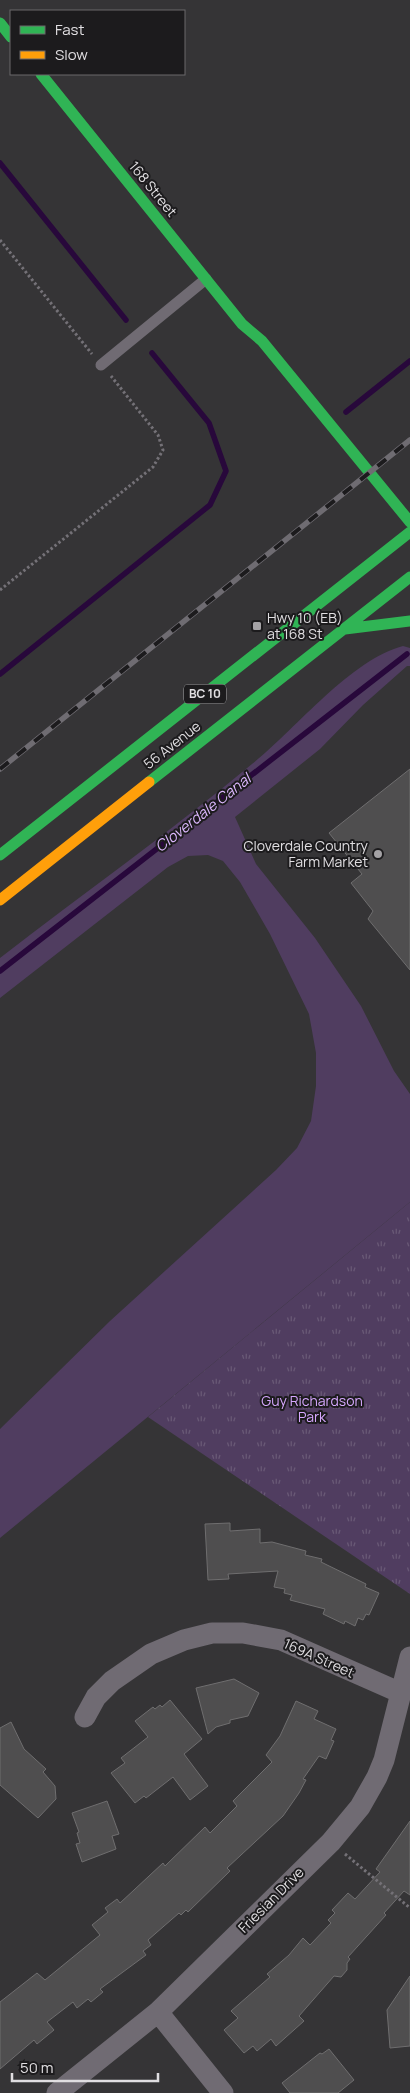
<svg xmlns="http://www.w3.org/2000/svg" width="410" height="2093" viewBox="0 0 410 2093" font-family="Manrope,sans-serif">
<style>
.grass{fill:#503d60}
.park{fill:url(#park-tufts)}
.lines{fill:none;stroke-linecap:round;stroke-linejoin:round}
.stream{stroke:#28083b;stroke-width:5.5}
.building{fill:#4f4e4f;stroke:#6f6e6f}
.path{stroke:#747177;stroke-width:3;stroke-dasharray:2.5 2.5;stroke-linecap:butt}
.lane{stroke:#706b73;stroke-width:11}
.street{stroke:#706b73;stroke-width:21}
.fast{stroke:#30b455;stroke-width:11}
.slow{stroke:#ff9f0a;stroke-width:11}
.rail-casing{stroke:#6f6c72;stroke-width:5.5}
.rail{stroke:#1c1b1d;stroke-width:4;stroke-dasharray:11;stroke-linecap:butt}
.poi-dot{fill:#a4a2a5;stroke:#1c1b1d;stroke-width:2}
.labels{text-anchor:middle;stroke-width:4;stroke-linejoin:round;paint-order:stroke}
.shield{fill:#1c1b1d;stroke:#a5a4a6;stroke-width:1}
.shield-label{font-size:12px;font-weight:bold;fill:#e0dee1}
.street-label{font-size:14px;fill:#e0dee1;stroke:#1c1b1d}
.poi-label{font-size:14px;fill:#e0dee1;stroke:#1c1b1d;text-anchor:start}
.park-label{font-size:14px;fill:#d6a7fe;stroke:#1c1b1d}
.water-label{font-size:15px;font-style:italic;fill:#ddb8ff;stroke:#1c1b1d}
</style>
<defs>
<pattern id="park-tufts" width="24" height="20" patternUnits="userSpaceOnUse" patternTransform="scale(1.25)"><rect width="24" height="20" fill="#503d60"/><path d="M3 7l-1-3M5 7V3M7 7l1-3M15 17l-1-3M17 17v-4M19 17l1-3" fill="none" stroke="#695976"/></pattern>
</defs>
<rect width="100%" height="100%" fill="#353436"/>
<path class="grass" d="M403 646 410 648V666H407L363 705 320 749 235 817 256 864 315 938 361 1006 394 1071 410 1094V1202L0 1538V1429L110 1321 276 1170 297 1148 311 1121 316 1086V1053L309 1014 270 934 240 882 223 861 208 855 188 856 168 867 0 998V958C84 893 170 832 252 764 296 729 350 660 403 646Z"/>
<path class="park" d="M410 1202V1594L148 1417Z"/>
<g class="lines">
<path class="stream" d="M0 163 126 320
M346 412 410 361
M0 674 210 505 226 471 209 423 152 353
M0 971 407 654"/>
</g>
<path class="building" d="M410 769V970L368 919 373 911 351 883 362 874 329 833Z
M230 1523V1531L260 1529V1543L272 1542 306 1551 305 1555 322 1559 321 1562 366 1584 365 1587 379 1593 369 1615 366 1614 363 1620 358 1618 355 1626 345 1621 344 1624 323 1614 325 1609 290 1600 292 1595 284 1593 285 1589 274 1587 278 1571 228 1574 229 1579 208 1580 205 1524Z
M234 1679 259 1693 248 1716 230 1720V1723L216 1727 208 1734 196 1688Z
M170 1700 202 1739 184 1754 208 1786 190 1800 173 1777 146 1798 144 1796 135 1803 111 1773 125 1763 121 1758 148 1737 135 1721 153 1707 155 1709 160 1705 162 1707Z
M296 1701 318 1711 314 1719 336 1729 331 1740 334 1741 326 1759 319 1756 303 1779 306 1780 299 1793 283 1816 227 1868 230 1871 188 1912 186 1910 181 1915 179 1913 148 1940 151 1945 143 1951 146 1955 100 1989 103 1992 91 2002 88 1999 77 2008 73 2002 47 2022 54 2030 37 2044 34 2040 0 2069V2002L37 1973 45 1980 100 1935 92 1925 108 1912 105 1908 117 1899 120 1903 163 1863 165 1866 205 1827 210 1833 237 1806 233 1801 272 1762 266 1755 280 1736Z
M11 1722 24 1749 46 1769 43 1772 55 1786 56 1799 38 1818 0 1785V1728Z
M107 1801 119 1834 112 1836 116 1849 82 1862 76 1844 80 1843 77 1833 79 1832 72 1813Z
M410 1821V1895L404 1891 384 1913 386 1915 348 1957 350 1959 347 1963V1970L341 1977 334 1976 299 2016 304 2021 276 2046 271 2039 257 2051 253 2046 244 2053 224 2030 238 2018 231 2011 270 1977 267 1974 289 1955 303 1938 310 1945 331 1923 328 1920 335 1913 332 1910 348 1893 355 1899 380 1872 376 1869Z
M410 1976V2046L390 2048 387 2010Z
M329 2049 354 2080 338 2093H290L282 2083 320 2053 322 2054Z"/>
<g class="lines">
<path class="path" d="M0 240 92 354
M0 590 153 467 163 450 158 435 111 376
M345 1854 410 1908"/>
<path class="lane" d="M101 365 206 279"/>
<path class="street" d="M85 1717 96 1697 112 1681 151 1654 184 1640 212 1633H243L281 1640 401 1693
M158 2012 223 2093
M57 2093 158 2012 331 1842 360 1807 377 1777 384 1760 410 1657"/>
<path class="fast" d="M0 23 11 37
M41 74 242 324 262 341 410 522
M345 629 410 621
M149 782 410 577
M0 855 410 532"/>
<path class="slow" d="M0 900 149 782"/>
<g class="rail-casing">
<path id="rail" d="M0 769 410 440"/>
</g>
<use href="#rail" class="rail"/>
</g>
<g class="poi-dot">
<rect x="252" y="621" width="10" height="10" rx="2.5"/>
<circle cx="378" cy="854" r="5"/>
</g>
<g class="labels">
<rect class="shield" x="184" y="684.5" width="42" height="19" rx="4"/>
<g class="shield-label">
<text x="205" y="698">BC 10</text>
</g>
<g class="street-label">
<text transform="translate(153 189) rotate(51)" y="5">168 Street</text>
<text transform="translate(172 745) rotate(-38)" y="5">56 Avenue</text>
<text transform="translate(319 1658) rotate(24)" y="5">169A Street</text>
<text transform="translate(271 1900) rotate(-45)" y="5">Friesian Drive</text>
</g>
<g class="poi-label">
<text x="267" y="623">Hwy 10 (EB)<tspan x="267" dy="16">at 168 St</tspan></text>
<text x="368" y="851" text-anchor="end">Cloverdale Country<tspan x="368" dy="16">Farm Market</tspan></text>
</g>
<g class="park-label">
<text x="312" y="1406">Guy Richardson<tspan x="312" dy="16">Park</tspan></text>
</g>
<g class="water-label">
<text transform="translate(203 813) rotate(-38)" y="5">Cloverdale Canal</text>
</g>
</g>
<rect x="10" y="10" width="175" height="65" fill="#1c1b1d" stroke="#6a696b"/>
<rect x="20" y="26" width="25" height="8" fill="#30b455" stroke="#6a696b"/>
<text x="55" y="35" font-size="15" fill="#e0dee1">Fast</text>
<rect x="20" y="51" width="25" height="8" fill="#ff9f0a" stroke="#6a696b"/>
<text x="55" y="60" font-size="15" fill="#e0dee1">Slow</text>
<path d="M12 2073v8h146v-8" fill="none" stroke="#e0dee1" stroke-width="2.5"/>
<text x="20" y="2073" font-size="15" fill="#e0dee1" stroke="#1c1b1d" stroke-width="4" paint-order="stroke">50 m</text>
</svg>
